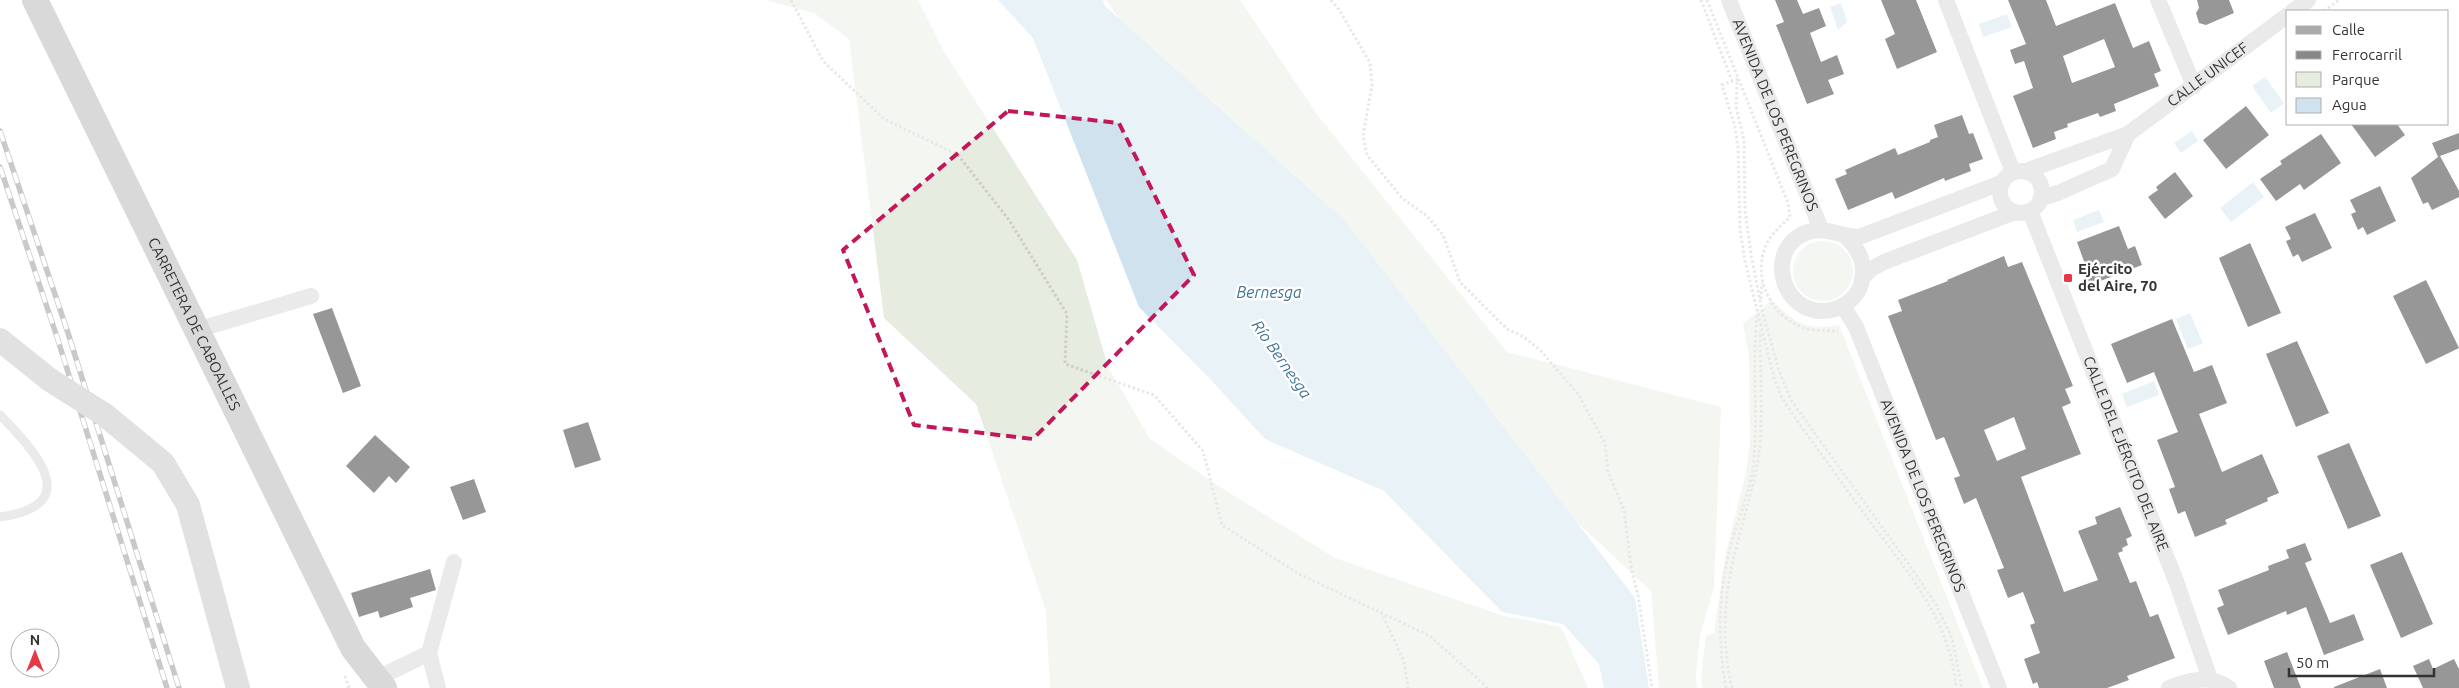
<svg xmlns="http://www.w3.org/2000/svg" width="2459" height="688" viewBox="0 0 2459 688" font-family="Ubuntu,sans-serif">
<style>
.green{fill:#e6ecdf}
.water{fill:#cfe2ee}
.building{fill:#1a1a1a;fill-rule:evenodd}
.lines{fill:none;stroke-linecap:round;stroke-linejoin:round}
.path{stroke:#cdcdcd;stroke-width:3;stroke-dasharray:2.5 2.5;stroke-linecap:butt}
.lane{stroke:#d0d0d0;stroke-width:9}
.street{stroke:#d0d0d0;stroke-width:16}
.secondary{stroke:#bdbdbd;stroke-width:24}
.primary{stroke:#ababab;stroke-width:26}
.rail-casing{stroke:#888;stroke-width:5.5}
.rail{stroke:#fff;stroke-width:4;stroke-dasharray:11;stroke-linecap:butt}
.secondary-bridge{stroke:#bdbdbd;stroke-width:24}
.marked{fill:none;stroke:#c2185b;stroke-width:4;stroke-dasharray:10 6;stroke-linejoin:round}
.poi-dot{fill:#e63946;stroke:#fff;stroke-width:2}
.labels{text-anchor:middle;stroke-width:5;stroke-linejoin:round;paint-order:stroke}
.street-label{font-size:15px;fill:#333;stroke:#fff}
.poi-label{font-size:15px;font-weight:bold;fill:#333;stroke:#fff;text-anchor:start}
.water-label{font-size:16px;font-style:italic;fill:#3f7597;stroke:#fff}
</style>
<rect width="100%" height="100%" fill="#fff"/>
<path class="green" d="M765 0H918L943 50 1077 260 1108 367 1150 439 1220 487 1335 558 1501 615 1561 627 1588 688H1050L1046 611 976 404 884 318 849 39 814 13Z
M1106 0H1240L1319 117 1507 352 1721 407 1714 587 1700 635 1696 675 1697 688H1659L1651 591 1291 257Z
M1793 271a30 30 0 1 1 60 0a30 30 0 1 1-60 0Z
M1772 300C1793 323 1807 331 1839 325L1983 688H1702L1701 677 1706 636 1714 633 1726 552 1745 477 1750 442 1749 355 1743 324Z"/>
<path class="water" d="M998 0H1103L1105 6 1345 221 1635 598 1649 688H1604L1599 664 1563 624 1502 612 1384 491 1265 439 1211 380 1139 307 1033 38Z
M1841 3 1847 22 1838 30 1830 7Z
M2007 14 2012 27 1983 37 1979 24Z
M2265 77 2284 103 2271 113 2252 86Z
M2192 131 2198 141 2181 153 2174 143Z
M2253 182 2264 197 2231 222 2220 208Z
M2099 210 2104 222 2077 232 2073 220Z
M2190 313 2203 343 2188 349 2176 319Z
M2154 381 2159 395 2127 407 2122 394Z"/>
<path class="building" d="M1775 0H1797L1803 14 1819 8 1826 26 1810 33 1821 62 1837 55 1844 74 1828 80 1834 94 1807 104 1776 25 1784 22Z
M1881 0H1916L1937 52 1897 69 1885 39 1895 34Z
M2008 0H2046L2056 26 2115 3 2133 48 2149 41 2161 71 2154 74 2159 86 2114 104 2116 111 2100 117 2098 113 2067 124 2068 127 2054 132 2056 139 2033 148 2013 96 2033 88 2024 61 2015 64 2010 50 2026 44ZM2104 39 2115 67 2072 83 2063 56Z
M2197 0H2229L2234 13 2206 25 2199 23 2196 13 2199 8Z
M2246 106 2269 135 2226 169 2203 140Z
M1962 115 1969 134 1973 133 1983 159 1969 164 1971 171 1945 181 1944 178 1895 199 1892 192 1848 210 1835 179 1847 174 1845 170 1895 148 1898 155 1930 142V140L1938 137 1934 125Z
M2351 124H2397L2405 135 2375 157Z
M2459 133V149L2440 156 2459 191V197L2432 210 2428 202 2423 204 2411 178 2438 157 2432 143Z
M2321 134 2341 163 2304 190 2300 184 2276 201 2260 179 2282 164 2280 161Z
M2175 172 2193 196 2165 219 2148 197 2158 190 2156 187Z
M2380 186 2396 221 2367 235 2363 227 2358 230 2351 214 2356 212 2350 200Z
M2315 213 2332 248 2302 262 2298 254 2293 257 2286 241 2291 239 2285 227Z
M2119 226 2128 249 2135 246 2142 265 2090 285 2083 270 2085 264 2077 242Z
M2250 243 2281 313 2248 327 2219 258Z
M2004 256 2008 267 2022 262 2073 386 2065 389 2071 403 2062 407 2081 454 2021 477 2064 592 2098 580 2078 531 2097 524 2095 517 2120 507 2132 536 2126 539 2128 545 2122 548 2123 551 2118 553 2130 583 2136 581 2150 617 2158 614 2175 658 2127 676 2129 680 2107 688H2039L2037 682 2033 684 2024 659 2040 653 2030 625 2035 623 2023 592 2008 598 1997 570 2004 568 1976 498 1964 504 1954 478 1960 476 1944 437 1936 440 1888 316 1902 311 1898 300 1948 281 1947 280ZM2014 417 2026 449 1997 461 1984 430Z
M2426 280 2459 348 2426 364 2393 296Z
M332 308 361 386 343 393 313 314Z
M2172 319 2194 372 2212 365 2227 403 2199 414 2222 472 2262 454 2279 493 2267 498 2268 501 2225 520 2227 524 2195 537 2185 511 2178 514 2169 489 2175 487 2157 440 2178 432 2154 372 2127 383 2111 344Z
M2297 341 2329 413 2296 427 2266 354Z
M588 422 601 460 575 468 563 430Z
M375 435 410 467 396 483 389 476 374 493 346 466Z
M2349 443 2381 516 2348 529 2317 456Z
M474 479 486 512 463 520 450 487Z
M2305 543 2312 560 2305 563 2330 623 2354 614 2364 640 2324 655 2306 607 2287 615 2286 611 2228 635 2217 608 2224 605 2218 590 2269 570 2268 566 2289 558 2286 550Z
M2402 552 2433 624 2401 638 2370 565Z
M430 569 436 590 410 598 413 607 380 618 378 611 359 617 351 593Z
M2287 652 2301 688H2274L2264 661Z
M2429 659 2433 669 2454 659 2459 669V688H2423L2413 666Z
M2380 669 2387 688H2334V687Z"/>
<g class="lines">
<path class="path" d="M791 0 823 61 884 119 958 155 1009 220 1067 314 1065 364 1154 395 1203 451 1222 525 1299 574 1430 636 1488 688
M1331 0 1340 11 1370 63 1372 85 1363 136 1367 155 1402 198 1427 216 1443 235 1460 282 1507 329 1524 337 1540 350 1578 394 1605 443 1608 472 1624 510 1632 573 1638 595 1652 688
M1701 0 1732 81
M1707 0 1788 203 1790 217C1782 225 1772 233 1767 243 1751 276 1770 316 1804 328 1815 332 1828 329 1838 332
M2324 11 2339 0
M1738 79 1722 85 1735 127 1738 147 1740 229 1745 261 1774 378 1782 398 1800 425C1822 455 1843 485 1865 515 1903 566 1952 621 1956 688
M1737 82 1736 106 1744 140 1745 210 1751 254 1761 306 1779 371 1791 400 1910 566 1935 603 1952 638 1962 688
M1761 299 1762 283
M1381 612 1404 661 1408 688
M345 676 349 688
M1726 688C1718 643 1718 596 1729 552 1737 520 1752 490 1754 457 1758 410 1752 363 1757 316
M1732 688C1721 642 1724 594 1736 549 1743 519 1753 490 1758 460 1764 422 1760 370 1760 331"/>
<path class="lane" d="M0 415C35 451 86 505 0 517"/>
<g class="street">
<path id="s1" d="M1729 0 1821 229"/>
<path d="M1946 0 2013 172"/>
<path d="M2158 0 2194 86"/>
<path d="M2293 11 2308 0"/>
<circle cx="2021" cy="192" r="21"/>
<path id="s2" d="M2026 171 2128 134 2288 15"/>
<path d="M2041 198 2058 193 2112 169 2128 134"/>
<path id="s3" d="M2030 211 2176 581 2210 679"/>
<path d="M1846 237C1860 250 1867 265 1861 284 1858 295 1848 304 1838 308 1785 327 1759 249 1808 232 1826 226 1841 237 1859 237L2001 183"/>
<path d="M1863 277 1871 269 1884 262 2015 212"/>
<path id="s4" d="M1843 306 1856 327 1999 688"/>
<path d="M197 330 311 296"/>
<path d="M429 653 438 688"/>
<path d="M376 679 429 653 454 562"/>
<path d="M2169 688C2189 680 2209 674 2229 688"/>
</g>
<path class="secondary" d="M0 340 50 380
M105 415 163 463 188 505 238 688"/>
<path class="primary" id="s5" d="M35 0 353 648 384 688"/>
<g class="rail-casing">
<path id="rail" d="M0 131 68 333 179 688
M0 167 57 337 167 688"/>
</g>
<use href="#rail" class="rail"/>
<path class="secondary-bridge" d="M50 380 105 415"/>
</g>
<path d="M0 0H2459V688H0ZM1008 111 1119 123 1194 275 1033 439 914 425 843 250Z" fill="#fff" fill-opacity=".55" fill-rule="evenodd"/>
<path class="marked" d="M1008 111 1119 123 1194 275 1033 439 914 425 843 250Z"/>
<rect class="poi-dot" x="2063" y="273" width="10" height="10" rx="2.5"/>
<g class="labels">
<g class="street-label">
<text dy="5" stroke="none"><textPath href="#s2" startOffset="208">CALLE UNICEF</textPath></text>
<text dy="5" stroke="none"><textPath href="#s1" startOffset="124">AVENIDA DE LOS PEREGRINOS</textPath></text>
<text dy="5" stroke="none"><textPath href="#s5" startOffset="361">CARRETERA DE CABOALLES</textPath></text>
<text dy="5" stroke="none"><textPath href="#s3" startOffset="261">CALLE DEL EJÉRCITO DEL AIRE</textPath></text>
<text dy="5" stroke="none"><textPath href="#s4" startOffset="206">AVENIDA DE LOS PEREGRINOS</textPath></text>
</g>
<g class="poi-label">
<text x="2078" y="274">Ejército<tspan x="2078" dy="17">del Aire, 70</tspan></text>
</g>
<g class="water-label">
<text x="1269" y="298">Bernesga</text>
<text transform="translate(1282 359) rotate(55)" y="6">Río Bernesga</text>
</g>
</g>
<rect x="2286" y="10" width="162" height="115" fill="#ffffff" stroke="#adadad"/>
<rect x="2296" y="26" width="25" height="8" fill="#ababab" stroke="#adadad"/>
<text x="2332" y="35" font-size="15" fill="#333333">Calle</text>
<rect x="2296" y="51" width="25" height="8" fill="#888888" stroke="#adadad"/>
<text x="2332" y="60" font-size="15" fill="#333333">Ferrocarril</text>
<rect x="2296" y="72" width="25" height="15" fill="#e6ecdf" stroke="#adadad"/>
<text x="2332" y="85" font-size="15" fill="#333333">Parque</text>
<rect x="2296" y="98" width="25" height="15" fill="#cfe2ee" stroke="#adadad"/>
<text x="2332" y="110" font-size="15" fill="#333333">Agua</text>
<g transform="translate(35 653)"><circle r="24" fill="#ffffff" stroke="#adadad"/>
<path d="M0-4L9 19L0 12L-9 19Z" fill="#e63946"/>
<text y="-8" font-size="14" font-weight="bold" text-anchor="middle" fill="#333333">N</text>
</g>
<path d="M2289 668v8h145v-8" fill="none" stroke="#333333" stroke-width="2.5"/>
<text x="2296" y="668" font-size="15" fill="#333333" stroke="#ffffff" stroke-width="4" paint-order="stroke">50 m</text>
</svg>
